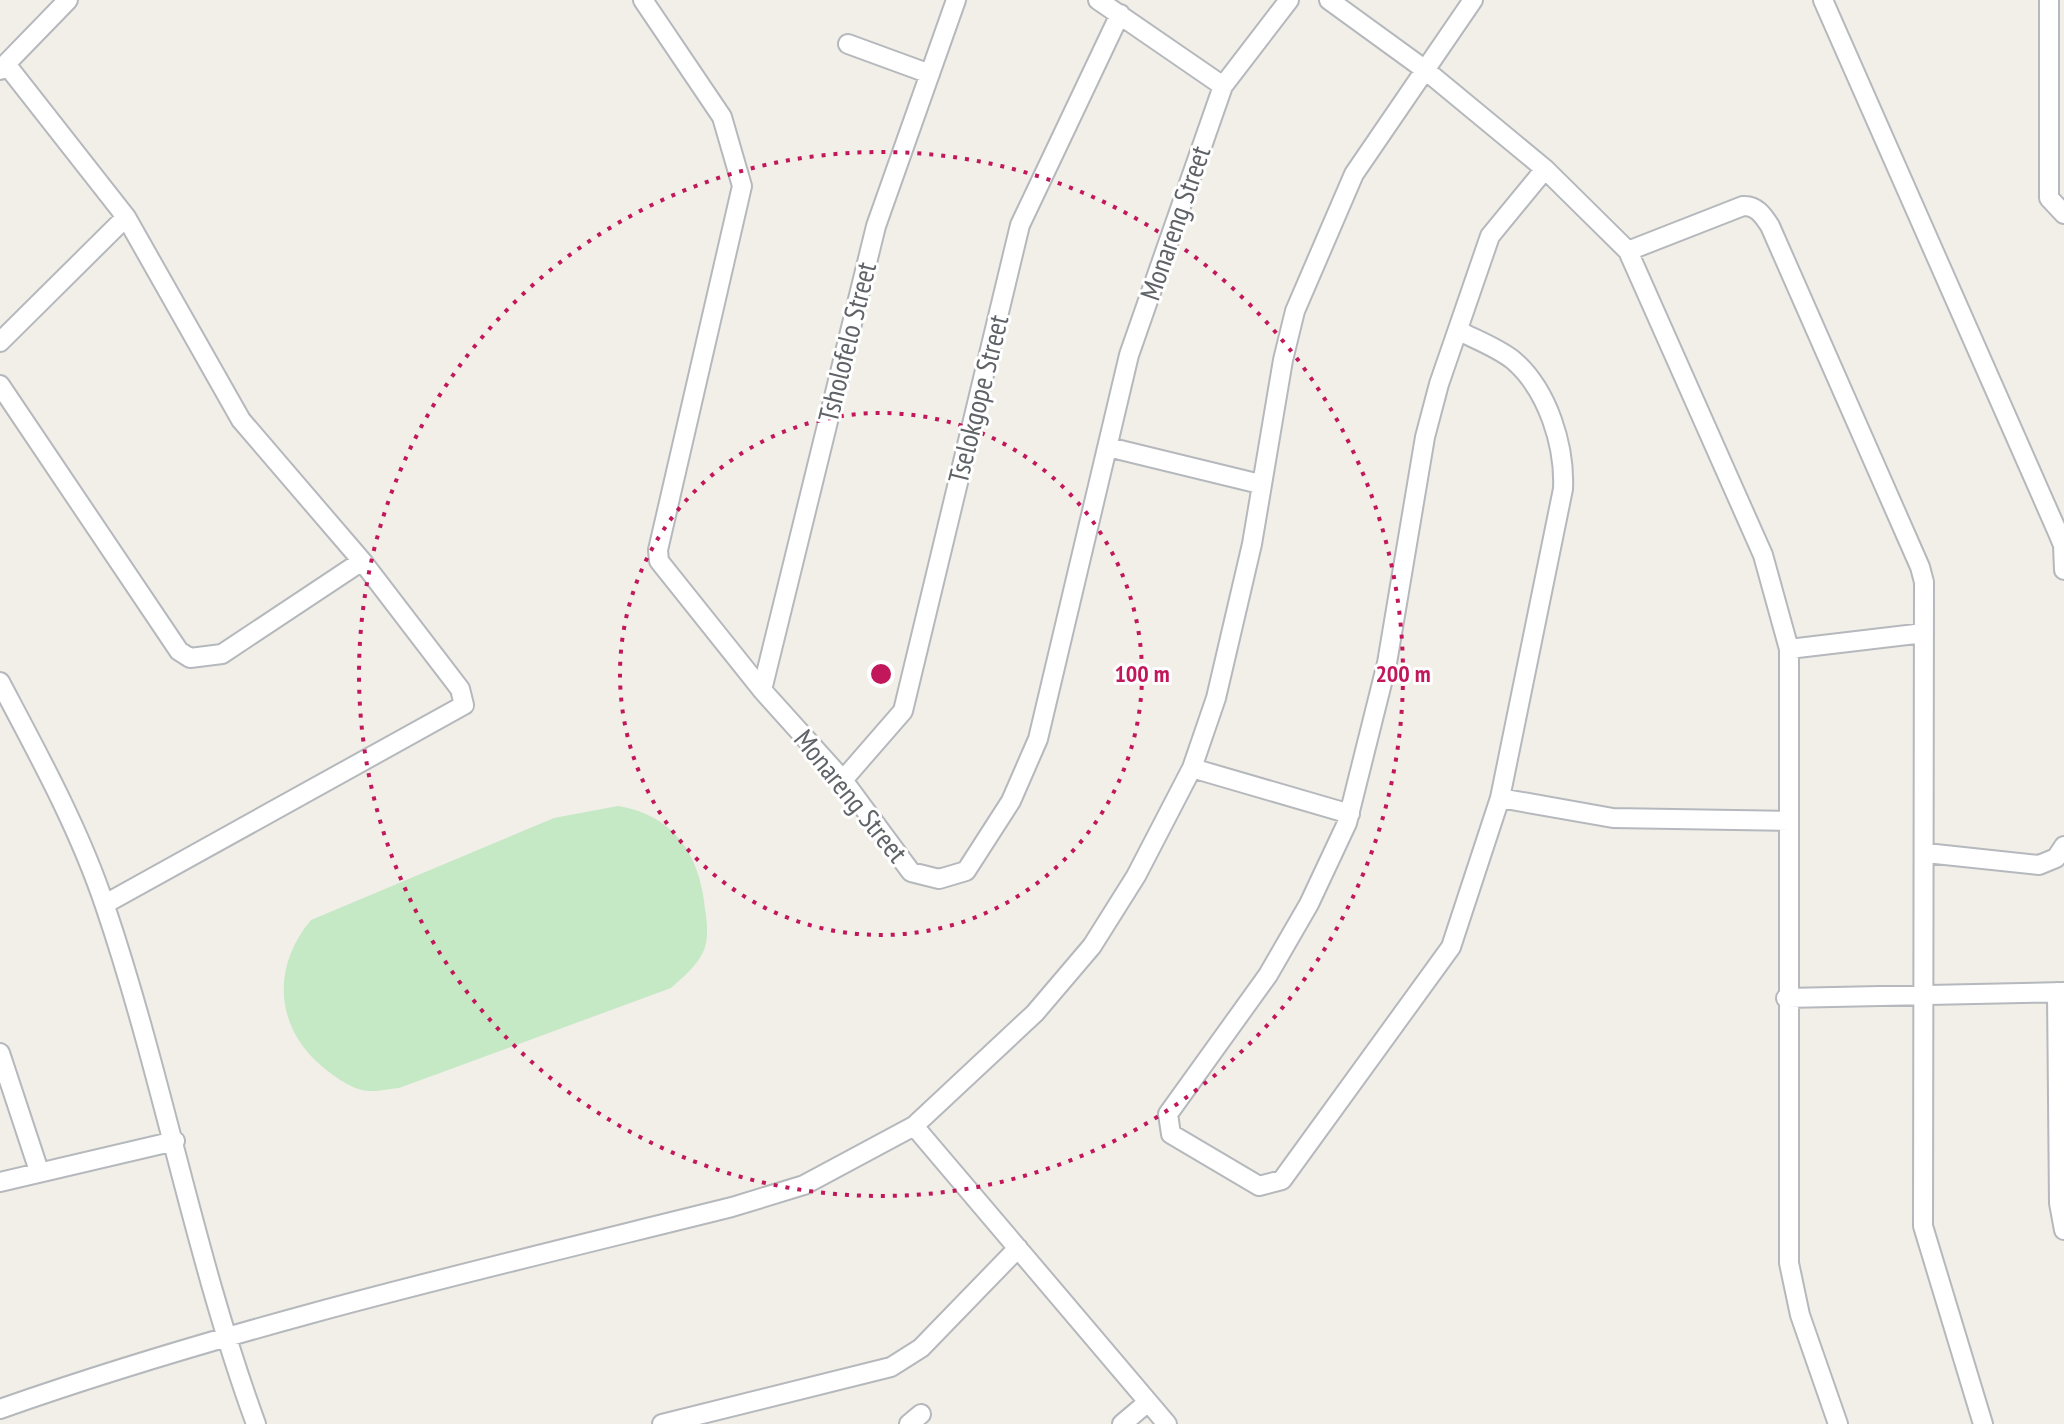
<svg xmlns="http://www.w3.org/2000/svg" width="2064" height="1424" viewBox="0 0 2064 1424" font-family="'PT Sans Narrow',sans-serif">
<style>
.green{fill:#c5e8c5}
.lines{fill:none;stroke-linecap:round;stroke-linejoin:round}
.minor-casing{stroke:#b5b8bc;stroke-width:22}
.minor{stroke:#fff;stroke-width:18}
.ring{fill:none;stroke:#c2185b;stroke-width:4;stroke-dasharray:4 8}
.labels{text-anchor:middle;stroke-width:6;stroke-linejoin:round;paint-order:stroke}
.street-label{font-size:28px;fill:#5f6368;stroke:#fff}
.centre{fill:#c2185b;stroke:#fff;stroke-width:4}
.ring-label{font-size:24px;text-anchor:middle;font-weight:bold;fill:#c2185b;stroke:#fff;stroke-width:6;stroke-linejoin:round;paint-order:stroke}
</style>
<rect width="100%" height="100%" fill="#f1efe8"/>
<path class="green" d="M618 806C674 815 700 855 705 909 707 921 709 941 703 952 696 967 683 977 671 988L399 1088C388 1089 372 1093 362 1090 350 1087 338 1079 329 1072 276 1033 269 970 311 920L554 818Z"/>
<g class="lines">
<g class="minor-casing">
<path id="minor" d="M643 0 722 117 742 186 658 550 659 561 762 690 843 780 911 872 939 879 966 871 1011 801 1038 739 1129 355 1223 86 1289 0
M1098 0 1223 86
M1329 0 1424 69 1545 169 1490 236 1439 384 1425 437 1387 663 1347 823 1309 904 1268 975 1168 1114 1171 1134 1259 1186 1282 1180 1451 947 1500 798 1563 489C1565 446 1548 390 1513 360 1498 348 1477 340 1459 331
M1823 0 2058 533 2063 545 2064 570
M2049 0V198L2064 214
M848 44 930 74
M6 64 126 217 241 420 362 561 460 689 464 705 105 904
M0 70 68 0
M1545 169 1628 251 1763 555 1789 649V1263L1800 1315 1838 1424
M1628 251 1743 206C1756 205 1763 215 1770 226L1920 567 1924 582 1923 1226 1983 1424
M0 342 126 217
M0 385 179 651 190 658 222 654 362 561
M1108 447 1260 484
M1789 649 1924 633
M0 682C38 754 79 828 105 906 163 1077 194 1255 256 1424
M762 690 876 226 956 0
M1192 768 1350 814
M843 780 903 711 1020 225 1120 14
M1500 798 1613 818 1789 821
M1926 853 2039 865 2056 858 2064 846
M2057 992 2059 1203 2064 1230
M1786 998 2064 992
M0 1053 39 1171
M914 1126 1167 1424
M0 1182 175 1141
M0 1409C239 1325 487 1268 732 1207L804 1185 914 1126 1035 1013 1092 946 1136 876 1192 768 1216 698 1252 544 1283 360 1295 311 1354 174 1473 0
M662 1424 891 1367 921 1348 1018 1248
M909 1424 921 1414
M1122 1424 1148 1402"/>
</g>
<use href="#minor" class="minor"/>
</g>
<g class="ring">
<circle cx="881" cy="674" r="261"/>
<circle cx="881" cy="674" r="522"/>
</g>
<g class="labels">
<g class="street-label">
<text transform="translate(1175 223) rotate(-71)" y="10">Monareng Street</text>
<text transform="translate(847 342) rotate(-76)" y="10">Tsholofelo Street</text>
<text transform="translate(978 399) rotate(-76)" y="10">Tselokgope Street</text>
<text transform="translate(851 796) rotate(51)" y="10">Monareng Street</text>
</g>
</g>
<circle cx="881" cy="674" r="12" class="centre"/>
<g class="ring-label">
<text x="1142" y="682">100 m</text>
<text x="1403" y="682">200 m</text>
</g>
</svg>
